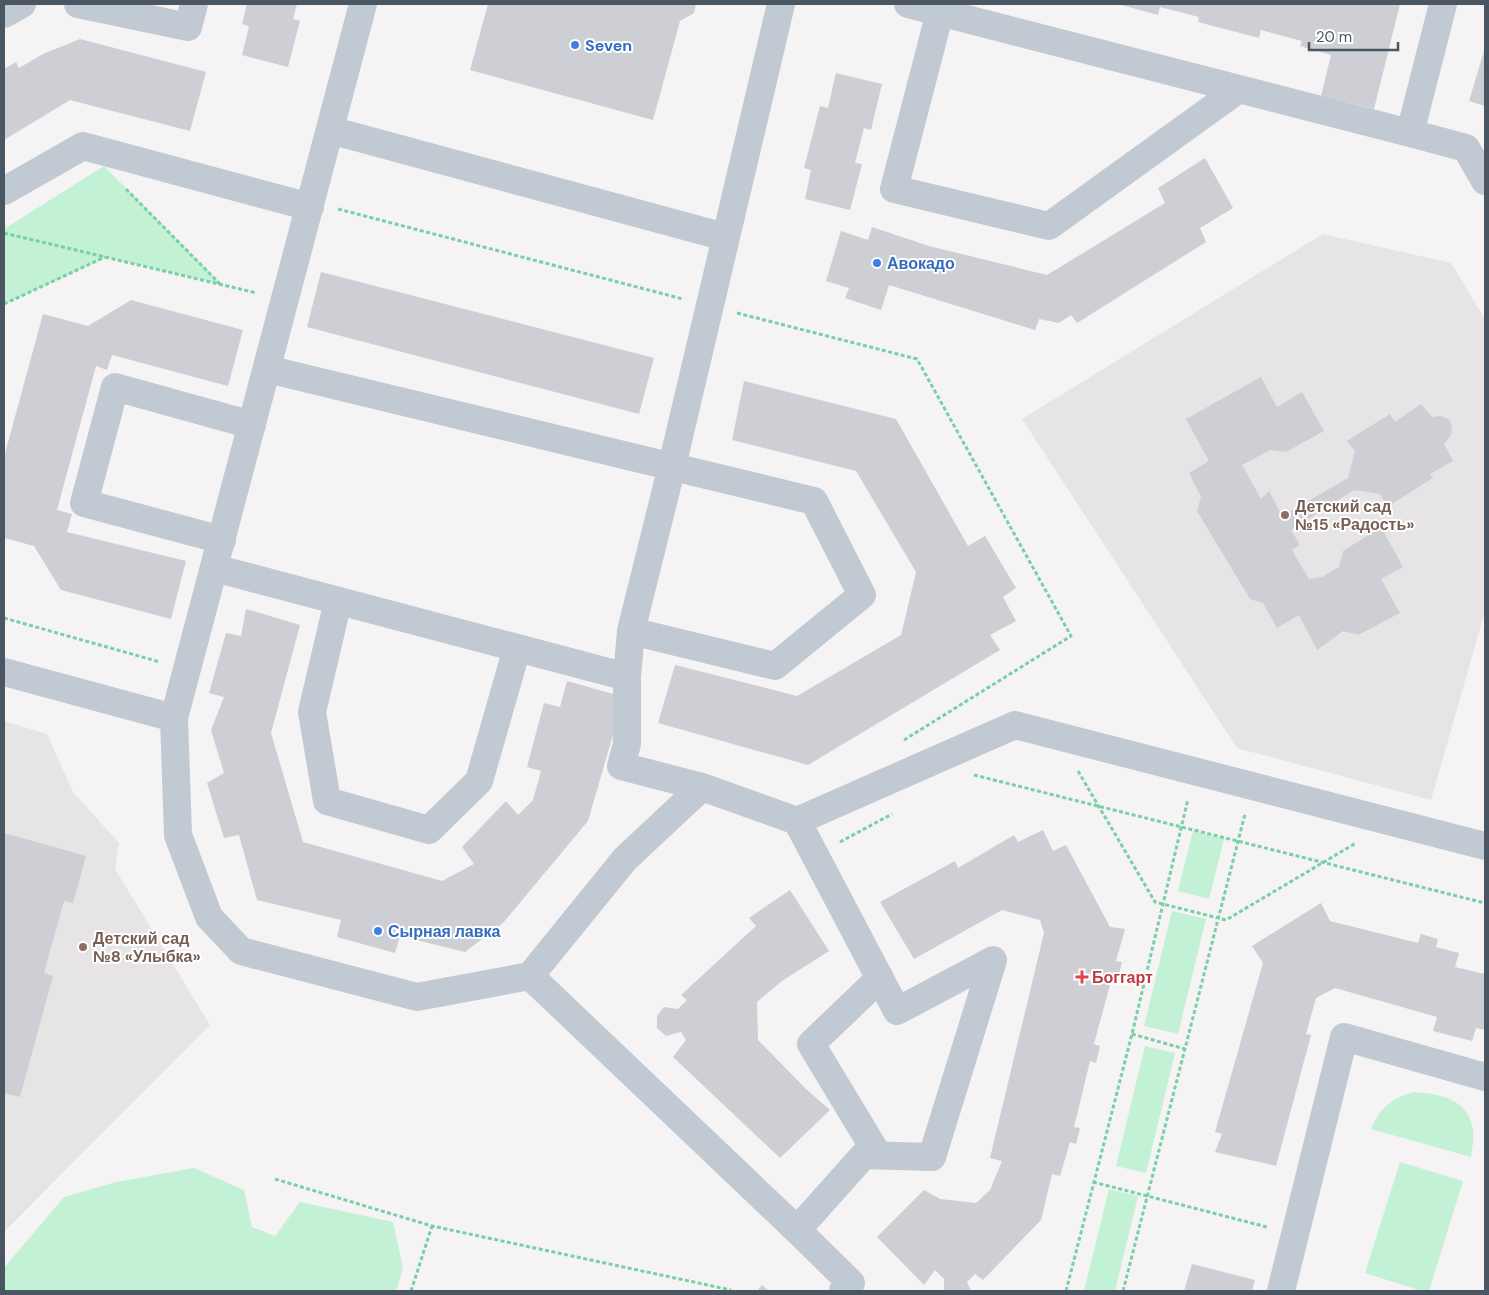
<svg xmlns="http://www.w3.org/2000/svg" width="1489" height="1295" viewBox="0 0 1489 1295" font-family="'DM Sans',sans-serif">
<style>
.education{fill:#e6e4e5}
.green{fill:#c3f1d5}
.building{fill:#cdcfd5}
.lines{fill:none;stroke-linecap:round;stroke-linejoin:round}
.path{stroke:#7ad0a6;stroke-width:3;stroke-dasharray:4 2.5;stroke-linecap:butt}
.minor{stroke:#c1cad2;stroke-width:28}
.shop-dot{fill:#3f7fe0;stroke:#fff;stroke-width:2}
.education-dot{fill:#8d6e63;stroke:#fff;stroke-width:2}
.health-dot{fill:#e0444e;stroke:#fff;stroke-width:2}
.labels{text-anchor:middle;stroke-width:4;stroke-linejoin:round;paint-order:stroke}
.shop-label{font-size:16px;font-weight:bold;fill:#366cbe;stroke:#fff;text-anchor:start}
.education-label{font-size:16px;font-weight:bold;fill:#785e54;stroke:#fff;text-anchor:start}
.health-label{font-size:16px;font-weight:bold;fill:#be3a42;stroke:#fff;text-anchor:start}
</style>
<rect width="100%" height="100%" fill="#f5f3f3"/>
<path class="education" d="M1323 234 1451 263 1485 319V611L1431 800 1237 748 1022 419Z
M4 721 47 734 73 792 119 843 115 869 210 1025 4 1232Z"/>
<path class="green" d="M104 166 221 284 106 257 4 304V229Z
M1193 831 1224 839 1209 899 1178 891Z
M1172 911 1206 919 1178 1034 1144 1026Z
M1145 1046 1175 1053 1146 1173 1116 1166Z
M1414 1092C1440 1094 1469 1099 1473 1130 1474 1139 1472 1149 1471 1157L1371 1129C1380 1108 1392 1098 1414 1092Z
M1400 1162 1463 1181 1429 1291H1422L1365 1273Z
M194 1168 244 1190 252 1227 275 1236 300 1202 393 1222 403 1268 396 1291H4V1268L64 1197 116 1182Z
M1109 1189 1138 1196 1115 1291H1084Z"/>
<path class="building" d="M247 4H297L293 19 300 21 288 67 242 55 249 26 242 24Z
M488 4H696L694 13 680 21 653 120 470 70Z
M1118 4H1400L1374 109 1321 96 1331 55 1300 46 1302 41 1261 30 1259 38 1198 22 1199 17 1160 7 1158 15Z
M80 39 206 72 190 131 70 100 4 140V69L16 62 19 68 43 54Z
M1485 48V106L1469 101Z
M836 73 882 84 871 130 864 128 855 163 862 164 850 210 805 199 811 170 804 168 820 106 828 108Z
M1205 158 1233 208 1200 228 1206 242 1077 323 1071 315 1059 323 1039 319 1035 330 889 285 881 310 845 298 849 288 826 281 841 231 868 240 872 227 929 246 1047 275 1165 203 1158 188Z
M321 272 654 358 639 414 307 327Z
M131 300 243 330 228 386 112 355 107 370 96 366 57 510 72 514 67 532 186 561 171 619 61 590 34 546 4 538V457L43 314 88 326Z
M1261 377 1277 407 1302 392 1324 431 1286 452 1270 450 1242 465 1261 499 1269 491 1282 516 1348 478 1355 451 1347 441 1390 414 1395 422 1421 404 1432 417 1441 416 1449 419 1452 426 1451 435 1444 444 1453 461 1430 474 1433 478 1387 507 1380 494 1354 490 1291 530 1300 545 1292 550 1309 579 1322 577 1339 567 1343 551 1381 527 1403 567 1381 579 1400 613 1358 635 1343 631 1317 650 1299 615 1277 628 1263 603 1250 599 1197 511 1201 497 1189 473 1209 461 1186 419Z
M744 381 896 419 968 546 985 536 1016 588 1003 597 1016 621 990 635 1000 650 808 765 658 723 675 665 797 696 901 635 916 572 856 471 732 440Z
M246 609 300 625 271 733 303 842 442 881 474 864 462 847 506 801 518 815 533 800 541 771 527 767 544 703 560 707 567 681 624 697 588 821 503 923 465 952 400 936 395 953 337 937 341 920 257 900 239 835 224 838 207 783 224 773 211 730 224 697 209 693 226 633 241 636Z
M1043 830 1053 851 1066 845 1110 927 1125 929 1116 961 1122 962 1117 982 1111 981 1094 1044 1100 1046 1096 1063 1090 1061 1074 1127 1080 1128 1076 1144 1070 1142 1060 1176 1052 1174 1041 1220 983 1280 975 1274 967 1282 971 1291H944V1279L935 1270 924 1285 877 1237 924 1190 940 1199 976 1203 990 1190 1002 1161 990 1158 1044 933 1040 920 1002 910 914 959 880 902 955 861 958 868 1014 835 1018 842Z
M4 833 86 856 73 903 64 901 44 973 53 976 20 1097 4 1093Z
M790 890 829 951 782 981 757 1002 758 1040 806 1089 830 1110 780 1158 673 1057 686 1040 681 1032 666 1036 657 1028V1016L664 1007 678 1009 687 1000 681 995 756 926 749 918Z
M1321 903 1330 921 1418 943 1421 934 1438 939 1436 947 1459 953 1455 967 1485 974V1030L1476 1028 1472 1041 1433 1031 1437 1017 1335 988 1316 998 1306 1034 1311 1035 1276 1166 1215 1152 1222 1134 1215 1132 1263 963 1252 946Z
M1192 1264 1255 1280 1252 1291H1184Z
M762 1285 769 1291H757Z"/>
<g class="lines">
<path class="path" d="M126 189 220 284
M338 209 683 299
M4 233 257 293
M4 304 105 257
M737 313 917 359 1071 636 904 740
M4 618 160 662
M1078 771 1155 902 1226 920 1356 843
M974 775 1485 903
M840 842 892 814
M1132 1034 1185 1049
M275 1179 432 1226 731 1290
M1093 1182 1267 1227
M411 1291 432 1226
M1066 1291 1132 1034 1188 799
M1123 1291 1245 814"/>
<path class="minor" d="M78 4 188 27 194 4
M363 4 174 718 178 835 209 917 241 951 417 997 530 976 625 859 702 787 797 821 1015 725 1485 846
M908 4 1410 133 1443 4
M940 12 894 189 1049 226 1239 89
M4 14 22 4
M330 130 725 237
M1410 133 1466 148 1485 181
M4 191 83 146 310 207
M267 369 814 501 862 595 775 666 631 631
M222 540 84 503 115 387 252 425
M214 568 627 677
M338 601 312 712 327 801 429 830 479 781 517 648
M4 672 174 718
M702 787 621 766 627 744V677L631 631 672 466 781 4
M530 976 797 1230 864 1155 932 1157 993 960 897 1011 797 821
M878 1155 811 1044 880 978
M797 1230 851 1283 843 1291
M1281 1291 1344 1037 1485 1077"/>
</g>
<g class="shop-dot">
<circle cx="575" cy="45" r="5"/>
<circle cx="877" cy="263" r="5"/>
<circle cx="378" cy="931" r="5"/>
</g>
<g class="education-dot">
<circle cx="1285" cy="515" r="5"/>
<circle cx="83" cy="947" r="5"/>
</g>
<path class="health-dot" d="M1079.5 969.5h5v5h5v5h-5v5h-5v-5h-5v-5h5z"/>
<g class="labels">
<g class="shop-label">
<text x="585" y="51">Seven</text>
<text x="887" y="269">Авокадо</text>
<text x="388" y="937">Сырная лавка</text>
</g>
<g class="education-label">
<text x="1295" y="512">Детский сад<tspan x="1295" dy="18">№15 «Радость»</tspan></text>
<text x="93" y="944">Детский сад<tspan x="93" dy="18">№8 «Улыбка»</tspan></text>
</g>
<g class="health-label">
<text x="1092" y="983">Боггарт</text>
</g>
</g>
<rect width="1489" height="1295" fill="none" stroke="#4a5661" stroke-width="10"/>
<path d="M1309 42v8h89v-8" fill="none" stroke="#4a5661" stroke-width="2.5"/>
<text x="1316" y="42" font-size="15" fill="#4a5661" stroke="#ffffff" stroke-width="4" paint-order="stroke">20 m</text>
</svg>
